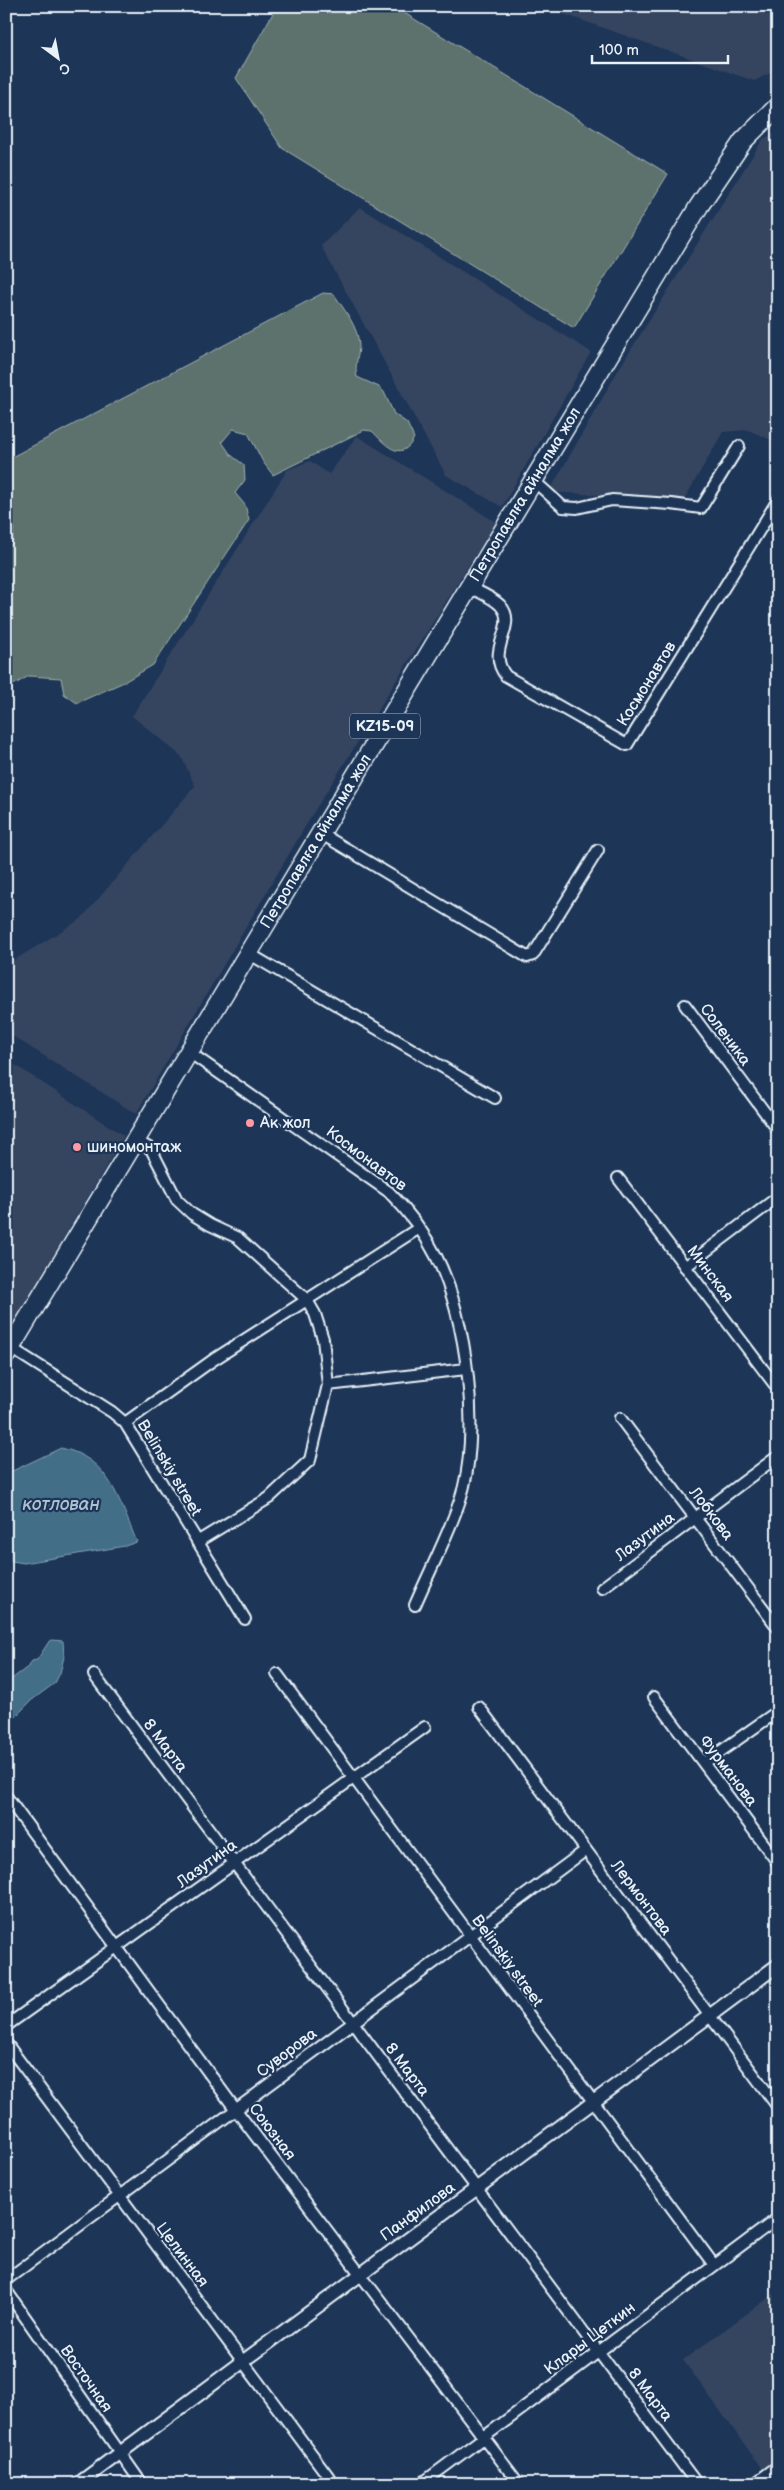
<svg xmlns="http://www.w3.org/2000/svg" width="784" height="2490" font-family="'Balsamiq Sans',sans-serif">
  <style>
    .built { fill: #344461 }
    .green { fill: #5d726d; stroke: #a2b2b2 }
    .water { fill: #426e88; stroke: #84a2b5 }
    .lines { fill: none; stroke-linecap: round; stroke-linejoin: round }
    .minor-casing { stroke: #e8f1f8; stroke-width: 14 }
    .tertiary-casing { stroke: #e8f1f8; stroke-width: 16 }
    .trunk-casing { stroke: #e8f1f8; stroke-width: 21 }
    .minor { stroke: #1d3557; stroke-width: 10 }
    .tertiary { stroke: #1d3557; stroke-width: 12 }
    .trunk { stroke: #1d3557; stroke-width: 18 }
    .poi-dot { fill: #ff9aa2; stroke: #1d3557; stroke-width: 2 }
    .labels { text-anchor: middle; dominant-baseline: central; stroke-width: 4.5; stroke-linejoin: round; paint-order: stroke }
    .shield { fill: #1d3557; stroke: #abb9c8; stroke-width: 1 }
    .shield-label { font-size: 15px; font-weight: bold; fill: #e8f1f8 }
    .street-label { font-size: 16px; fill: #e8f1f8; stroke: #1d3557 }
    .poi-label { font-size: 16px; fill: #e8f1f8; stroke: #1d3557; text-anchor: start }
    .water-label { font-size: 18px; font-style: italic; fill: #aec3d1; stroke: #1d3557 }
  </style>
  <rect width="100%" height="100%" fill="#1d3557"/>
  <filter id="ink" filterUnits="userSpaceOnUse"><feTurbulence type="fractalNoise" baseFrequency=".02" numOctaves="2"/><feDisplacementMap in="SourceGraphic" scale="10" xChannelSelector="R" yChannelSelector="G"/><feConvolveMatrix kernelMatrix="1 2 1 2 8 2 1 2 1" color-interpolation-filters="sRGB"/></filter>
  <g filter="url(#ink)">
    <path class="built" d="M 541,6 L 778,6 L 778,69 L 754,81 Z
      M 778,131 L 778,443 L 748,430 L 723,432 L 684,500 L 549,492 L 620,367 L 763,139 Z
      M 360,207 L 591,352 L 502,507 L 446,475 L 321,246 Z
      M 357,436 L 496,522 L 315,810 L 136,1114 L 6,1032 L 6,965 L 81,919 L 195,786 L 181,756 L 132,716 L 287,470 L 310,461 L 329,474 Z
      M 6,1059 L 124,1136 L 6,1335 Z
      M 778,2291 L 778,2466 L 766,2474 L 683,2360 Z"/>
    <path class="green" d="M 277,6 L 393,6 L 668,174 L 574,328 L 282,148 L 236,78 Z
      M 323,293 L 334,294 C 344,310 358,326 359,345 C 359,357 354,365 357,377 L 379,387 L 384,392 L 394,414 L 407,423 L 414,438 C 401,465 383,442 372,431 L 364,430 L 273,475 L 263,462 L 248,433 L 233,429 L 222,442 L 231,455 L 244,465 L 245,480 L 235,493 L 245,505 L 249,520 L 153,665 L 124,682 L 77,703 L 64,694 L 61,678 L 29,676 L 6,689 L 6,623 L 8,620 L 6,619 L 6,550 L 12,543 L 14,527 L 6,526 L 6,460 Z"/>
    <path class="water" d="M 61,1448 C 110,1458 119,1501 137,1542 L 125,1546 L 24,1563 L 6,1560 L 6,1474 Z
      M 52,1640 L 63,1641 L 64,1657 L 60,1673 L 55,1683 L 32,1700 L 6,1726 L 6,1695 L 9,1681 L 29,1666 L 32,1661 L 37,1660 L 48,1643 Z"/>
    <g class="lines">
      <defs>
        <path id="minor" d="M 533,480 L 563,507 L 577,508 L 612,500 L 671,504 L 701,508 L 739,446
          M 469,587 C 479,592 492,597 500,605 C 520,626 484,649 506,676 L 627,745 L 778,500
          M 320,833 L 527,957 L 533,955 L 598,850
          M 248,953 L 495,1098
          M 685,1005 L 778,1130
          M 189,1052 L 389,1192 C 408,1211 424,1232 436,1256 C 467,1316 482,1436 460,1500 C 448,1536 430,1570 415,1605
          M 136,1141 L 151,1149 L 177,1200 L 192,1214 L 210,1225 L 238,1238 L 307,1300 L 315,1314 L 323,1339 L 328,1385 L 310,1460 L 269,1498 L 197,1542
          M 618,1178 L 778,1389
          M 685,1267 L 778,1197
          M 11,1348 L 112,1412 L 125,1423 L 245,1619
          M 328,1385 L 466,1369
          M 620,1418 L 778,1628
          M 125,1423 L 213,1360 L 419,1228
          M 602,1588 L 778,1456
          M 277,1674 L 714,2265
          M 94,1675 L 697,2484
          M 654,1697 L 778,1863
          M 479,1707 L 778,2107
          M 704,1763 L 778,1711
          M 6,1796 L 236,2110 L 519,2484
          M 6,2026 L 425,1727
          M 6,2043 L 334,2484
          M 6,2280 L 586,1850
          M 6,2290 L 142,2484
          M 421,2484 L 778,2218
          M 754,2484 L 778,2466"/>
        <path id="tertiary" d="M 78,2484 L 778,1965"/>
        <g id="trunk">
          <path id="s1" d="M 6,1355 L 699,206 L 743,141 L 778,106"/>
        </g>
      </defs>
      <use href="#minor" class="minor-casing"/>
      <use href="#tertiary" class="tertiary-casing"/>
      <use href="#trunk" class="trunk-casing"/>
      <use href="#minor" class="minor"/>
      <use href="#tertiary" class="tertiary"/>
      <use href="#trunk" class="trunk"/>
    </g>
  </g>
  <g class="poi-dot">
    <circle cx="250" cy="1123" r="5"/>
    <circle cx="77" cy="1147" r="5"/>
  </g>
  <g class="labels">
    <rect class="shield" x="350" y="713.5" width="70" height="25" rx="4"/>
    <g class="shield-label">
      <text x="385" y="726">KZ15-09</text>
    </g>
    <g class="street-label">
      <text stroke="none"><textPath href="#s1" startOffset="1005">Петропавлға айналма жол</textPath></text>
      <text transform="translate(647 684) rotate(-58)">Космонавтов</text>
      <text stroke="none"><textPath href="#s1" startOffset="600">Петропавлға айналма жол</textPath></text>
      <text transform="translate(725 1035) rotate(53)">Соленика</text>
      <text transform="translate(366 1159) rotate(37)">Космонавтов</text>
      <text transform="translate(710 1274) rotate(53)">Минская</text>
      <text transform="translate(169 1468) rotate(59)">Belinskiy street</text>
      <text transform="translate(711 1514) rotate(53)">Лобкова</text>
      <text transform="translate(645 1537) rotate(-37)">Лазутина</text>
      <text transform="translate(165 1746) rotate(53)">8 Марта</text>
      <text transform="translate(728 1771) rotate(53)">Фурманова</text>
      <text transform="translate(207 1864) rotate(-36)">Лазутина</text>
      <text transform="translate(641 1898) rotate(53)">Лермонтова</text>
      <text transform="translate(507 1961) rotate(54)">Belinskiy street</text>
      <text transform="translate(287 2053) rotate(-37)">Суворова</text>
      <text transform="translate(407 2070) rotate(53)">8 Марта</text>
      <text transform="translate(272 2132) rotate(53)">Союзная</text>
      <text transform="translate(418 2212) rotate(-36)">Панфилова</text>
      <text transform="translate(182 2255) rotate(53)">Целинная</text>
      <text transform="translate(590 2339) rotate(-37)">Клары Цеткин</text>
      <text transform="translate(86 2379) rotate(55)">Восточная</text>
      <text transform="translate(650 2395) rotate(53)">8 Марта</text>
    </g>
    <g class="poi-label">
      <text x="260" y="1123">Ак жол</text>
      <text x="87" y="1147">шиномонтаж</text>
    </g>
    <g class="water-label">
      <text x="61" y="1504">котлован</text>
    </g>
  </g>
  <rect width="784" height="2490" fill="none" stroke="#1d3557" stroke-width="25"/>
  <rect x="12" y="12" width="759" height="2465" fill="none" stroke="#e8f1f8" stroke-width="2" filter="url(#ink)"/>
  <g transform="translate(58 58) rotate(148)" stroke="#1d3557" stroke-width="4" paint-order="stroke">
  <path d="M0-4L9 19L0 12L-9 19Z" fill="#e8f1f8"/>
  <text y="-8" font-size="14" font-weight="bold" text-anchor="middle" fill="#e8f1f8">С</text>
  </g>
  <path d="M592 55v8h136v-8" fill="none" stroke="#e8f1f8" stroke-width="2.5"/>
  <text x="599" y="55" font-size="15" fill="#e8f1f8" stroke="#1d3557" stroke-width="4" paint-order="stroke">100 m</text>
</svg>
